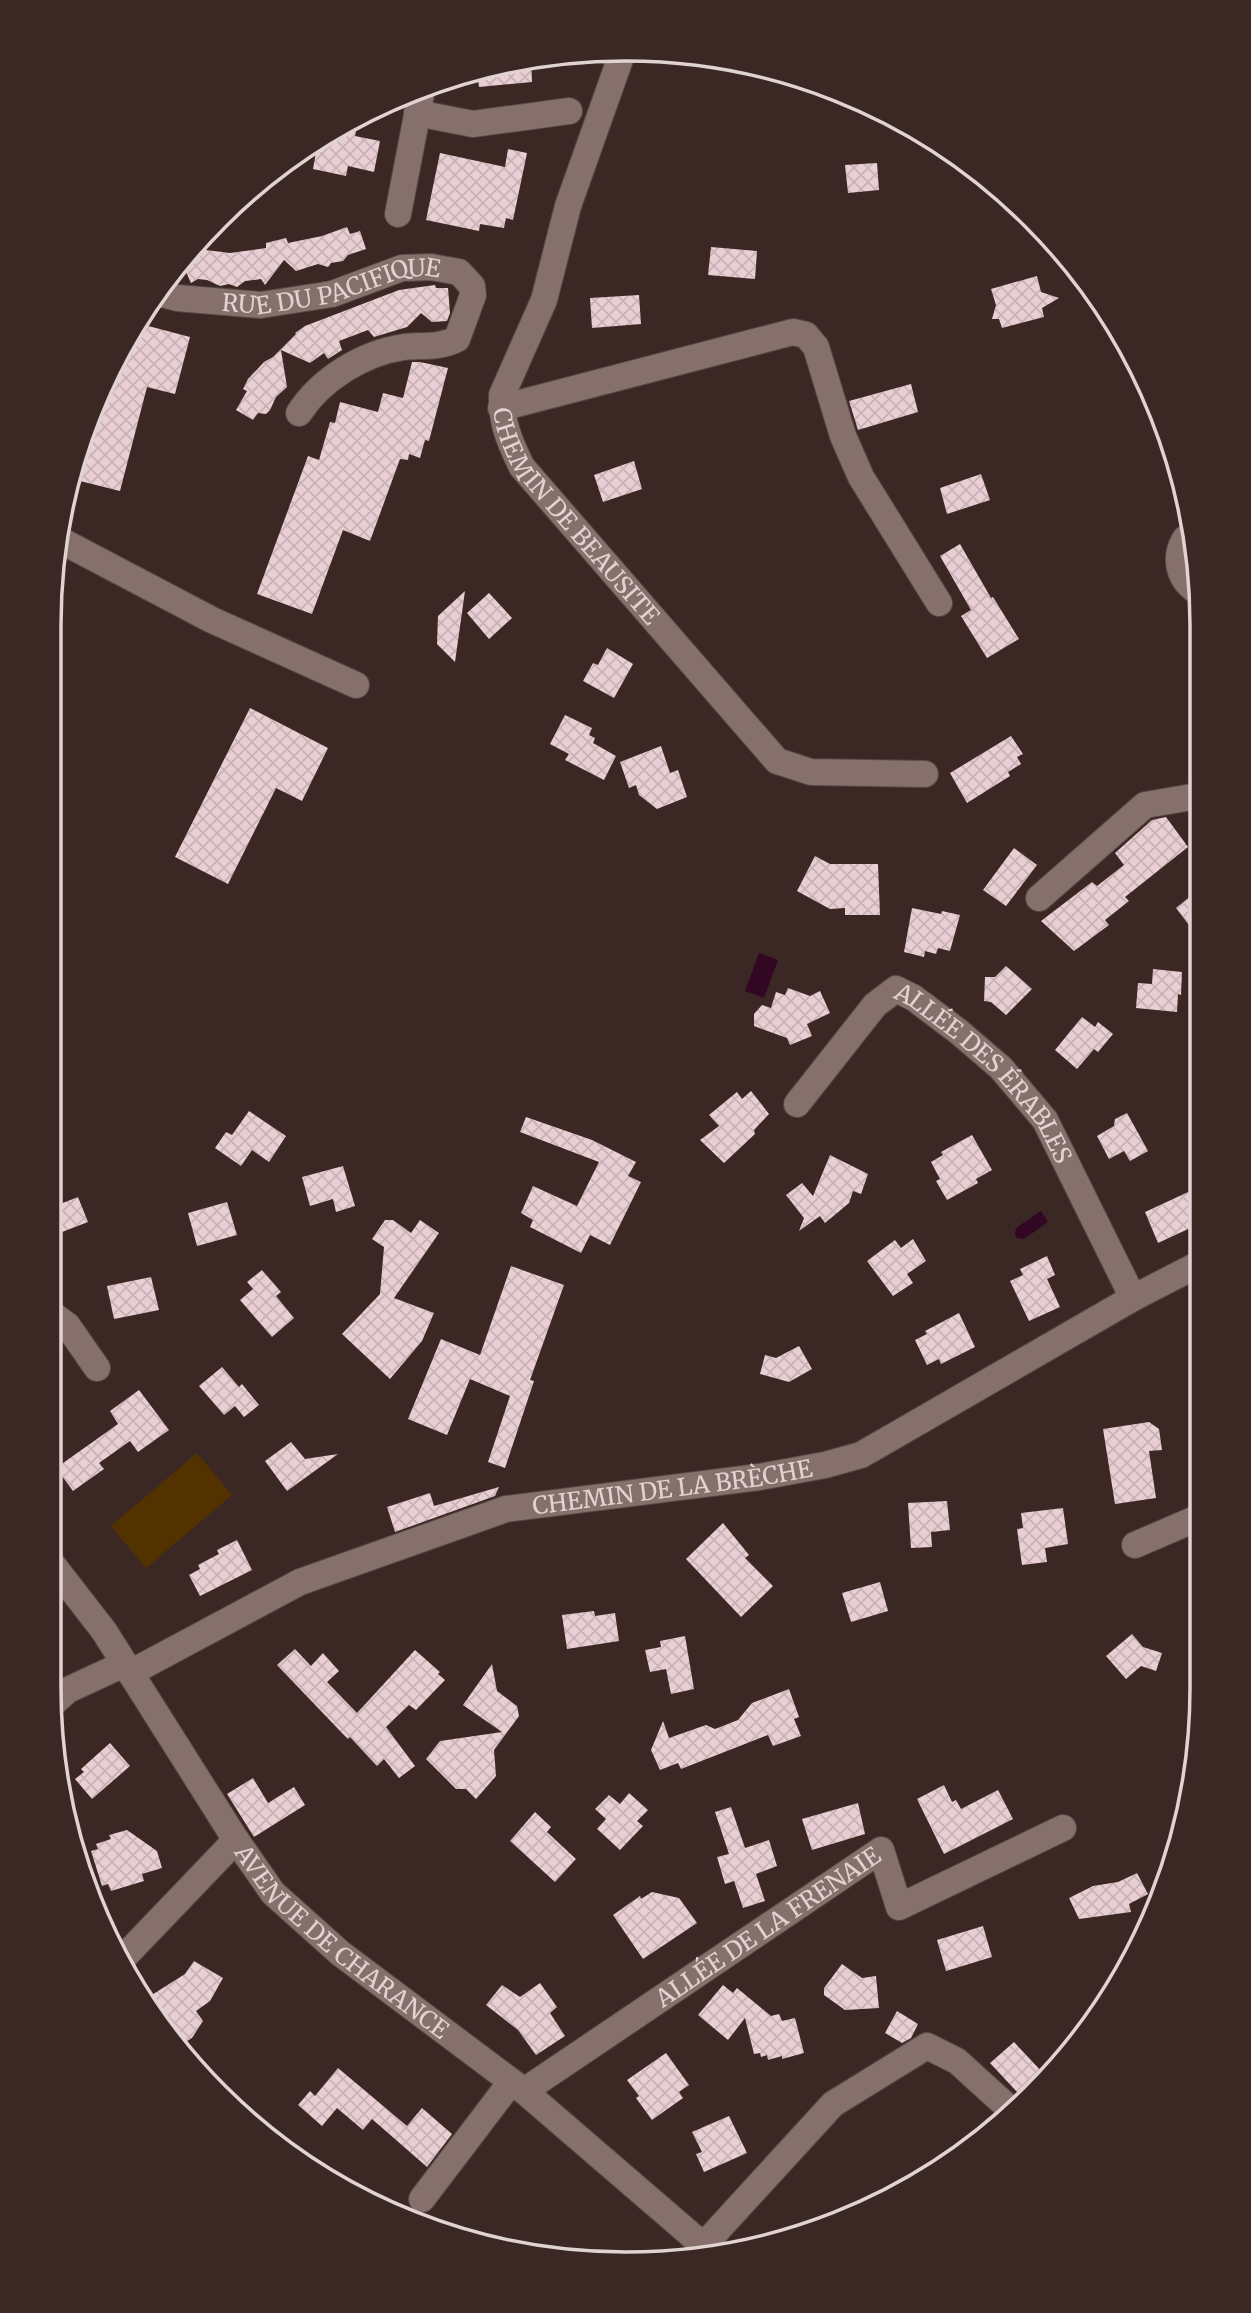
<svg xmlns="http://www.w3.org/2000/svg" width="1251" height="2313" font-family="Merriweather,serif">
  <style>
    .park { fill: #523300 }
    .water { fill: #320723 }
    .building { fill: url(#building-cross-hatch) }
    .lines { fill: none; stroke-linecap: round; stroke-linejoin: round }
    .minor-casing { stroke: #564745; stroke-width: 28 }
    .minor { stroke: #86706c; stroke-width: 26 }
    .labels { text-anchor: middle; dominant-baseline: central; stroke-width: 7; stroke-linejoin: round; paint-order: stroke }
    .street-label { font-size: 24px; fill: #e0d3d1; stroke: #3b2825 }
    .rim { fill: none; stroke: #e0d3d1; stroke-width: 3.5 }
  </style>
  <defs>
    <pattern id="building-cross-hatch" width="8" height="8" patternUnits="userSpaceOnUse" patternTransform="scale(1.75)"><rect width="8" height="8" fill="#e9cfd3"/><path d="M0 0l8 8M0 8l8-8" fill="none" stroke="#c8b2b5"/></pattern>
  </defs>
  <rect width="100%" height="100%" fill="#3b2825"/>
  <path class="park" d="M 197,1453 L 232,1495 L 146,1568 L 111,1526 Z"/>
  <path class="water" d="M 759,953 L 778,960 L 764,998 L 745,991 Z
    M 1041,1211 L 1048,1222 L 1024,1239 L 1017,1238 L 1015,1234 L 1016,1228 Z"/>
  <path class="building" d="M 531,60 L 532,82 L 479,87 L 477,69 Z
    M 359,116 L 355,136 L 380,141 L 374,172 L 348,166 L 346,176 L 313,169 L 318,141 Z
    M 508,149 L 527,153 L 513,220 L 506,218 L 504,228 L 480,224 L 479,231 L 426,220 L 440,153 L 505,167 Z
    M 877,163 L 879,190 L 848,193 L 845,165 Z
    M 347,227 L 350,234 L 360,231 L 366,249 L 348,255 L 343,261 L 331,263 L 328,267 L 318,264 L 296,271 L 284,260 L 265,285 L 261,279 L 245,281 L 237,287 L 229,284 L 220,286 L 207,280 L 198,279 L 191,283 L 181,261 L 190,248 L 230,253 L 266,248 L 266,243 L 286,238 L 288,243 L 322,236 Z
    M 711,247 L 757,251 L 755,279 L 708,275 Z
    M 1037,276 L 1041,292 L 1059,298 L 1042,308 L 1044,317 L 1002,328 L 999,319 L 992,319 L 996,305 L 991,289 Z
    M 435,285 L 436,288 L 448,288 L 450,313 L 447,321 L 432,322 L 421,313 L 407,327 L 374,337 L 368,330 L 339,341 L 342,350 L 328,359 L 324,353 L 310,363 L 281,350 L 287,387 L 276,397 L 270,410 L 266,414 L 258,413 L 253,420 L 236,410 L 247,391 L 243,389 L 248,379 L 264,362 L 273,357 L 296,334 L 295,333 L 305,326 L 399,290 Z
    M 639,295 L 641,324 L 592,328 L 590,298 Z
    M 137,323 L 190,337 L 175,394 L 147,387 L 120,491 L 68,478 L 126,338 Z
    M 412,362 L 420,362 L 448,368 L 429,441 L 425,440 L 420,458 L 409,454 L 408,460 L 400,459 L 370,541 L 343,530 L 312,614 L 257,594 L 308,456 L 319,460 L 330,422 L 335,423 L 340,402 L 378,412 L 383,393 L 403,398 Z
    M 911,384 L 918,412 L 858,430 L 849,401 Z
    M 634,461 L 642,489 L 603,502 L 594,475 Z
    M 981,474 L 990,500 L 947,514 L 940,488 Z
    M 960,544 L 991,598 L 993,597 L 1019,639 L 987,658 L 961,616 L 971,610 L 940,556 Z
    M 465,591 L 455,662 L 437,644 L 438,616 Z
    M 489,593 L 512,618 L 489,639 L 467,613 Z
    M 607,648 L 633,664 L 614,698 L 583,681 L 593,663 L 598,665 Z
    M 250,708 L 328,748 L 302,801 L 276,788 L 228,884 L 175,857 Z
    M 565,715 L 592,728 L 589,735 L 595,738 L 593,743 L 616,756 L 604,780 L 565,760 L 569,754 L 550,744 Z
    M 1011,736 L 1023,754 L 1017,757 L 1021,764 L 1008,772 L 1010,776 L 967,803 L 950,773 Z
    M 661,746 L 670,773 L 678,770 L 687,797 L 657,809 L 639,795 L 636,785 L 629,788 L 620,762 Z
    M 1166,817 L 1188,847 L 1125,897 L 1129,901 L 1105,920 L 1109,925 L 1074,951 L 1041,921 L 1092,882 L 1097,886 L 1124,865 L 1115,853 L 1152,820 Z
    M 1014,848 L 1037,865 L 1006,906 L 983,890 Z
    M 815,856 L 830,864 L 878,864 L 880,915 L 845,915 L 845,908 L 830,909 L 797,891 Z
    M 1198,890 L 1198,937 L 1176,908 Z
    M 912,908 L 941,914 L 942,911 L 960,915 L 950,951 L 938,948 L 936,954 L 925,951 L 924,957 L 904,952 Z
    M 1006,966 L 1032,989 L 1006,1015 L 991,1002 L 984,1001 L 985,977 L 995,977 Z
    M 1153,969 L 1182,972 L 1181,995 L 1178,994 L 1177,1012 L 1136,1008 L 1138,983 L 1152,984 Z
    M 788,988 L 810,996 L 820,991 L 830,1013 L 807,1024 L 812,1036 L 790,1045 L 787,1038 L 754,1026 L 754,1014 L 762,1005 L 771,1008 L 776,992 L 785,995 Z
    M 1082,1017 L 1095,1027 L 1098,1022 L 1113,1034 L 1098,1052 L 1094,1049 L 1077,1069 L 1055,1050 Z
    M 751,1091 L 769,1114 L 754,1130 L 755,1134 L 724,1163 L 700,1140 L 719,1126 L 709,1115 L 737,1092 L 742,1099 Z
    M 249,1111 L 286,1136 L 269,1162 L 252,1150 L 241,1166 L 215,1148 L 226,1132 L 232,1135 Z
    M 1127,1113 L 1148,1151 L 1130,1161 L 1124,1151 L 1109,1159 L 1097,1136 L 1114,1126 L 1115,1119 Z
    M 526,1117 L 592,1140 L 636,1162 L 628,1176 L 641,1182 L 610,1245 L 590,1235 L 581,1253 L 530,1227 L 533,1220 L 521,1213 L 533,1186 L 577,1206 L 599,1162 L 520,1132 Z
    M 972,1135 L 992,1170 L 976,1179 L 978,1183 L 947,1200 L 936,1181 L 940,1179 L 931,1162 L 943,1155 L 941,1152 Z
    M 830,1155 L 868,1174 L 861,1194 L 853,1191 L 849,1203 L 825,1223 L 820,1216 L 799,1231 L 804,1218 L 786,1195 L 802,1183 L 813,1196 Z
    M 343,1166 L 355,1206 L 336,1212 L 333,1199 L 310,1206 L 302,1177 Z
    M 1199,1187 L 1199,1224 L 1158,1243 L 1145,1212 Z
    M 78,1197 L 88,1222 L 49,1237 L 50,1208 Z
    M 227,1202 L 237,1235 L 197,1246 L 188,1213 Z
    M 385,1220 L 393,1220 L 411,1233 L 420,1220 L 439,1233 L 394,1298 L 434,1313 L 422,1341 L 390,1379 L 342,1334 L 380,1294 L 384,1247 L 372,1239 Z
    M 913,1239 L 926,1261 L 907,1274 L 913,1283 L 893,1296 L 867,1261 L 895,1240 L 901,1248 Z
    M 1047,1256 L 1055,1275 L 1047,1279 L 1060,1307 L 1029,1321 L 1010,1281 L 1023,1275 L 1020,1269 Z
    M 511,1266 L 564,1285 L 530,1380 L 534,1381 L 505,1468 L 488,1462 L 510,1396 L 470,1379 L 447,1435 L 408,1419 L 441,1339 L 480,1355 Z
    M 262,1270 L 281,1292 L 276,1296 L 294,1318 L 272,1337 L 240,1300 L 253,1289 L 247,1282 Z
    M 151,1277 L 159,1310 L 114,1319 L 107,1286 Z
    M 959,1313 L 975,1347 L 941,1364 L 939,1359 L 927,1365 L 915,1340 L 927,1334 L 925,1331 Z
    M 799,1346 L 812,1369 L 789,1382 L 760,1374 L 765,1355 L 776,1358 Z
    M 222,1367 L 239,1387 L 242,1384 L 259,1405 L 244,1417 L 235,1406 L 224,1415 L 199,1386 Z
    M 139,1390 L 169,1430 L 138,1452 L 130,1441 L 99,1463 L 104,1469 L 73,1491 L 56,1468 L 118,1424 L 110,1411 Z
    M 1149,1422 L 1159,1429 L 1162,1450 L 1149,1451 L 1156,1498 L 1115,1504 L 1103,1429 Z
    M 291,1442 L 305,1459 L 338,1454 L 287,1491 L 265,1461 Z
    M 499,1487 L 495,1496 L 395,1532 L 387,1507 L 430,1493 L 434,1506 Z
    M 947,1501 L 950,1530 L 931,1532 L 932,1547 L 911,1548 L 908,1503 Z
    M 1063,1508 L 1068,1544 L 1045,1548 L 1047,1562 L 1022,1565 L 1017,1529 L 1023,1528 L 1021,1513 Z
    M 723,1523 L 749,1555 L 745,1558 L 773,1586 L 741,1617 L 686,1559 Z
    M 237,1540 L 252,1570 L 200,1596 L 189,1575 L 200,1569 L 198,1565 L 219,1554 L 217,1550 Z
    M 880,1582 L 888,1611 L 851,1622 L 842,1593 Z
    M 594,1611 L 595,1616 L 615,1613 L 619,1641 L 567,1649 L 562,1615 Z
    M 1132,1634 L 1143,1647 L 1162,1653 L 1156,1671 L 1141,1666 L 1126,1679 L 1106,1656 Z
    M 685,1636 L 694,1689 L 671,1694 L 666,1669 L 650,1672 L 645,1650 L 661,1647 L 660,1641 Z
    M 295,1649 L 311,1666 L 323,1653 L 339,1671 L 327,1682 L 357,1713 L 415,1650 L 440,1672 L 438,1674 L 445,1680 L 416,1710 L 409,1705 L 386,1727 L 415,1766 L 399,1778 L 384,1759 L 377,1766 L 350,1737 L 348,1739 L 341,1732 L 277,1665 Z
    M 492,1664 L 497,1691 L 517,1706 L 519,1716 L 494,1750 L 496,1776 L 476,1799 L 466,1789 L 456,1789 L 426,1759 L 440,1741 L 502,1732 L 463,1705 Z
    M 789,1689 L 799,1717 L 794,1719 L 801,1736 L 773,1746 L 768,1735 L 681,1769 L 678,1763 L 660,1770 L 651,1750 L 663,1721 L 669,1738 L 706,1725 L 715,1729 L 738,1720 L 752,1703 Z
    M 110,1743 L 130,1766 L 92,1799 L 75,1779 L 84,1772 L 81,1769 Z
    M 253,1778 L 268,1803 L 294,1787 L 305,1805 L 254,1837 L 227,1794 Z
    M 944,1785 L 952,1802 L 956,1800 L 961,1809 L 998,1790 L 1013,1819 L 944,1854 L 917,1799 Z
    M 629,1793 L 648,1810 L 637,1821 L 643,1826 L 620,1850 L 597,1829 L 606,1819 L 595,1809 L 609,1795 L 620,1804 Z
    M 858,1803 L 865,1834 L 812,1850 L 802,1819 Z
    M 731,1807 L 745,1848 L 769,1840 L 777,1866 L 756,1874 L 765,1901 L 743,1908 L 734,1881 L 725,1884 L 717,1857 L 729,1854 L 715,1812 Z
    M 535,1812 L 551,1827 L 547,1832 L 576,1859 L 555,1882 L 510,1841 Z
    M 127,1830 L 157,1851 L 162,1868 L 142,1874 L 144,1881 L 111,1891 L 108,1884 L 102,1886 L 91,1851 L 98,1849 L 96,1844 L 111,1839 L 109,1835 Z
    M 1137,1873 L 1148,1894 L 1129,1904 L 1131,1912 L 1079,1919 L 1069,1898 L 1093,1886 L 1118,1882 Z
    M 652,1892 L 679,1898 L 697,1923 L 643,1959 L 613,1915 L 640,1896 L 641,1899 Z
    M 983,1926 L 992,1957 L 946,1971 L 937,1940 Z
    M 194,1961 L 223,1978 L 210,2001 L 196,2011 L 203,2021 L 192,2038 L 177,2047 L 164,2029 L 147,1998 L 185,1974 Z
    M 842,1964 L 862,1978 L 876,1976 L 879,2008 L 845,2010 L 824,1995 L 824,1988 Z
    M 540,1983 L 557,2007 L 550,2013 L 565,2036 L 536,2055 L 518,2030 L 486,2005 L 502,1985 L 520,1997 Z
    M 723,1985 L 733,1993 L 737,1988 L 771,2016 L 779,2014 L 782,2021 L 795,2018 L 804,2053 L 782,2059 L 782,2056 L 768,2060 L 767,2055 L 761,2057 L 760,2053 L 754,2054 L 745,2018 L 728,2040 L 698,2015 Z
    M 897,2011 L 918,2024 L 911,2038 L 902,2043 L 885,2033 Z
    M 1014,2042 L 1044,2074 L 1024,2096 L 1019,2094 L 990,2063 Z
    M 666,2053 L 689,2085 L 679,2092 L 683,2098 L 652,2120 L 636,2098 L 639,2096 L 627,2080 Z
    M 338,2068 L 407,2126 L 422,2108 L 452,2134 L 427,2167 L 372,2119 L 363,2130 L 337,2108 L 322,2126 L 298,2105 L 310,2091 L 315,2096 Z
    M 729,2116 L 747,2153 L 704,2172 L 696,2154 L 702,2152 L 692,2132 Z"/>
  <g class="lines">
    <defs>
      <g id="minor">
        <path id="s1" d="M 623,51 L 568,206 L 544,300 L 502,395 C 501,422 510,443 522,467 L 777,761 L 811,772 L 925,774"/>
        <path d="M 417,113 L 473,124 L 569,111"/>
        <path d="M 398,214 L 422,89"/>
        <path id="s2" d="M 158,293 L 177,298 L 261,305 L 332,294 L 402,268 L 431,267 L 459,272 L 472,286 L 473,295 L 457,339 C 440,348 422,345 404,347 C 363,353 321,379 299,413"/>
        <path d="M 501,408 L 793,332 L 806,335 L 816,347 L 843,436 L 861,477 L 939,603"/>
        <path d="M 58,539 L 212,620 L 356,685"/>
        <path d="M 1185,539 C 1174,557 1178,579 1197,591"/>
        <path d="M 1039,898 L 1145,805 L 1198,796"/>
        <path id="s3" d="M 797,1104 L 875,1005 L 896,989 L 914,998 L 959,1032 L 1001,1068 L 1045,1120 L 1133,1298"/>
        <path d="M 49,1312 L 67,1325 L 97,1368"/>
        <path d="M 1135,1545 L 1200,1517"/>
        <path id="s4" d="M 49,1560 L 104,1631 L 236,1840 L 273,1893 L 340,1953 L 524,2091 L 711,2252"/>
        <path id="s5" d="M 130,1673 L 300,1582 L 506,1509 L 759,1477 L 825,1465 L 861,1455 L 1133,1298 L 1199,1264"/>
        <path d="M 52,1704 L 68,1690 L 124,1664"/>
        <path d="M 124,1957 L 236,1840"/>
        <path id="s6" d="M 524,2091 L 881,1850 L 899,1907 L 1063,1828"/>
        <path d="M 422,2199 L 511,2082"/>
        <path d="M 703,2246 L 833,2104 L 927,2046 L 957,2061 L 1012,2111 L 1016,2109"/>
      </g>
    </defs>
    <use href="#minor" class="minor-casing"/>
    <use href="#minor" class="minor"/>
  </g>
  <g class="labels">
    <g class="street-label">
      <text stroke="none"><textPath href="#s2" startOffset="177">RUE DU PACIFIQUE</textPath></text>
      <text stroke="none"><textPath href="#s1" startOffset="511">CHEMIN DE BEAUSITE</textPath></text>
      <text stroke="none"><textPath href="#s3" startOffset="276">ALLÉE DES ÉRABLES</textPath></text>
      <text stroke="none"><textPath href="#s5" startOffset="579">CHEMIN DE LA BRÈCHE</textPath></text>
      <text stroke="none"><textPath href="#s6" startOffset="294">ALLÉE DE LA FRENAIE</textPath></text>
      <text stroke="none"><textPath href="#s4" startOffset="485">AVENUE DE CHARANCE</textPath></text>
    </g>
  </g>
  <path d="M0 0H1251V2313H0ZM625 61H626A564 564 0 0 1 1190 625V1688A564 564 0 0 1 626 2252H625A564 564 0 0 1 61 1688V625A564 564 0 0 1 625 61Z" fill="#3b2825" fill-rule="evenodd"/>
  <path class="rim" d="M625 61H626A564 564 0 0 1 1190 625V1688A564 564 0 0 1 626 2252H625A564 564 0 0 1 61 1688V625A564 564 0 0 1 625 61Z"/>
</svg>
